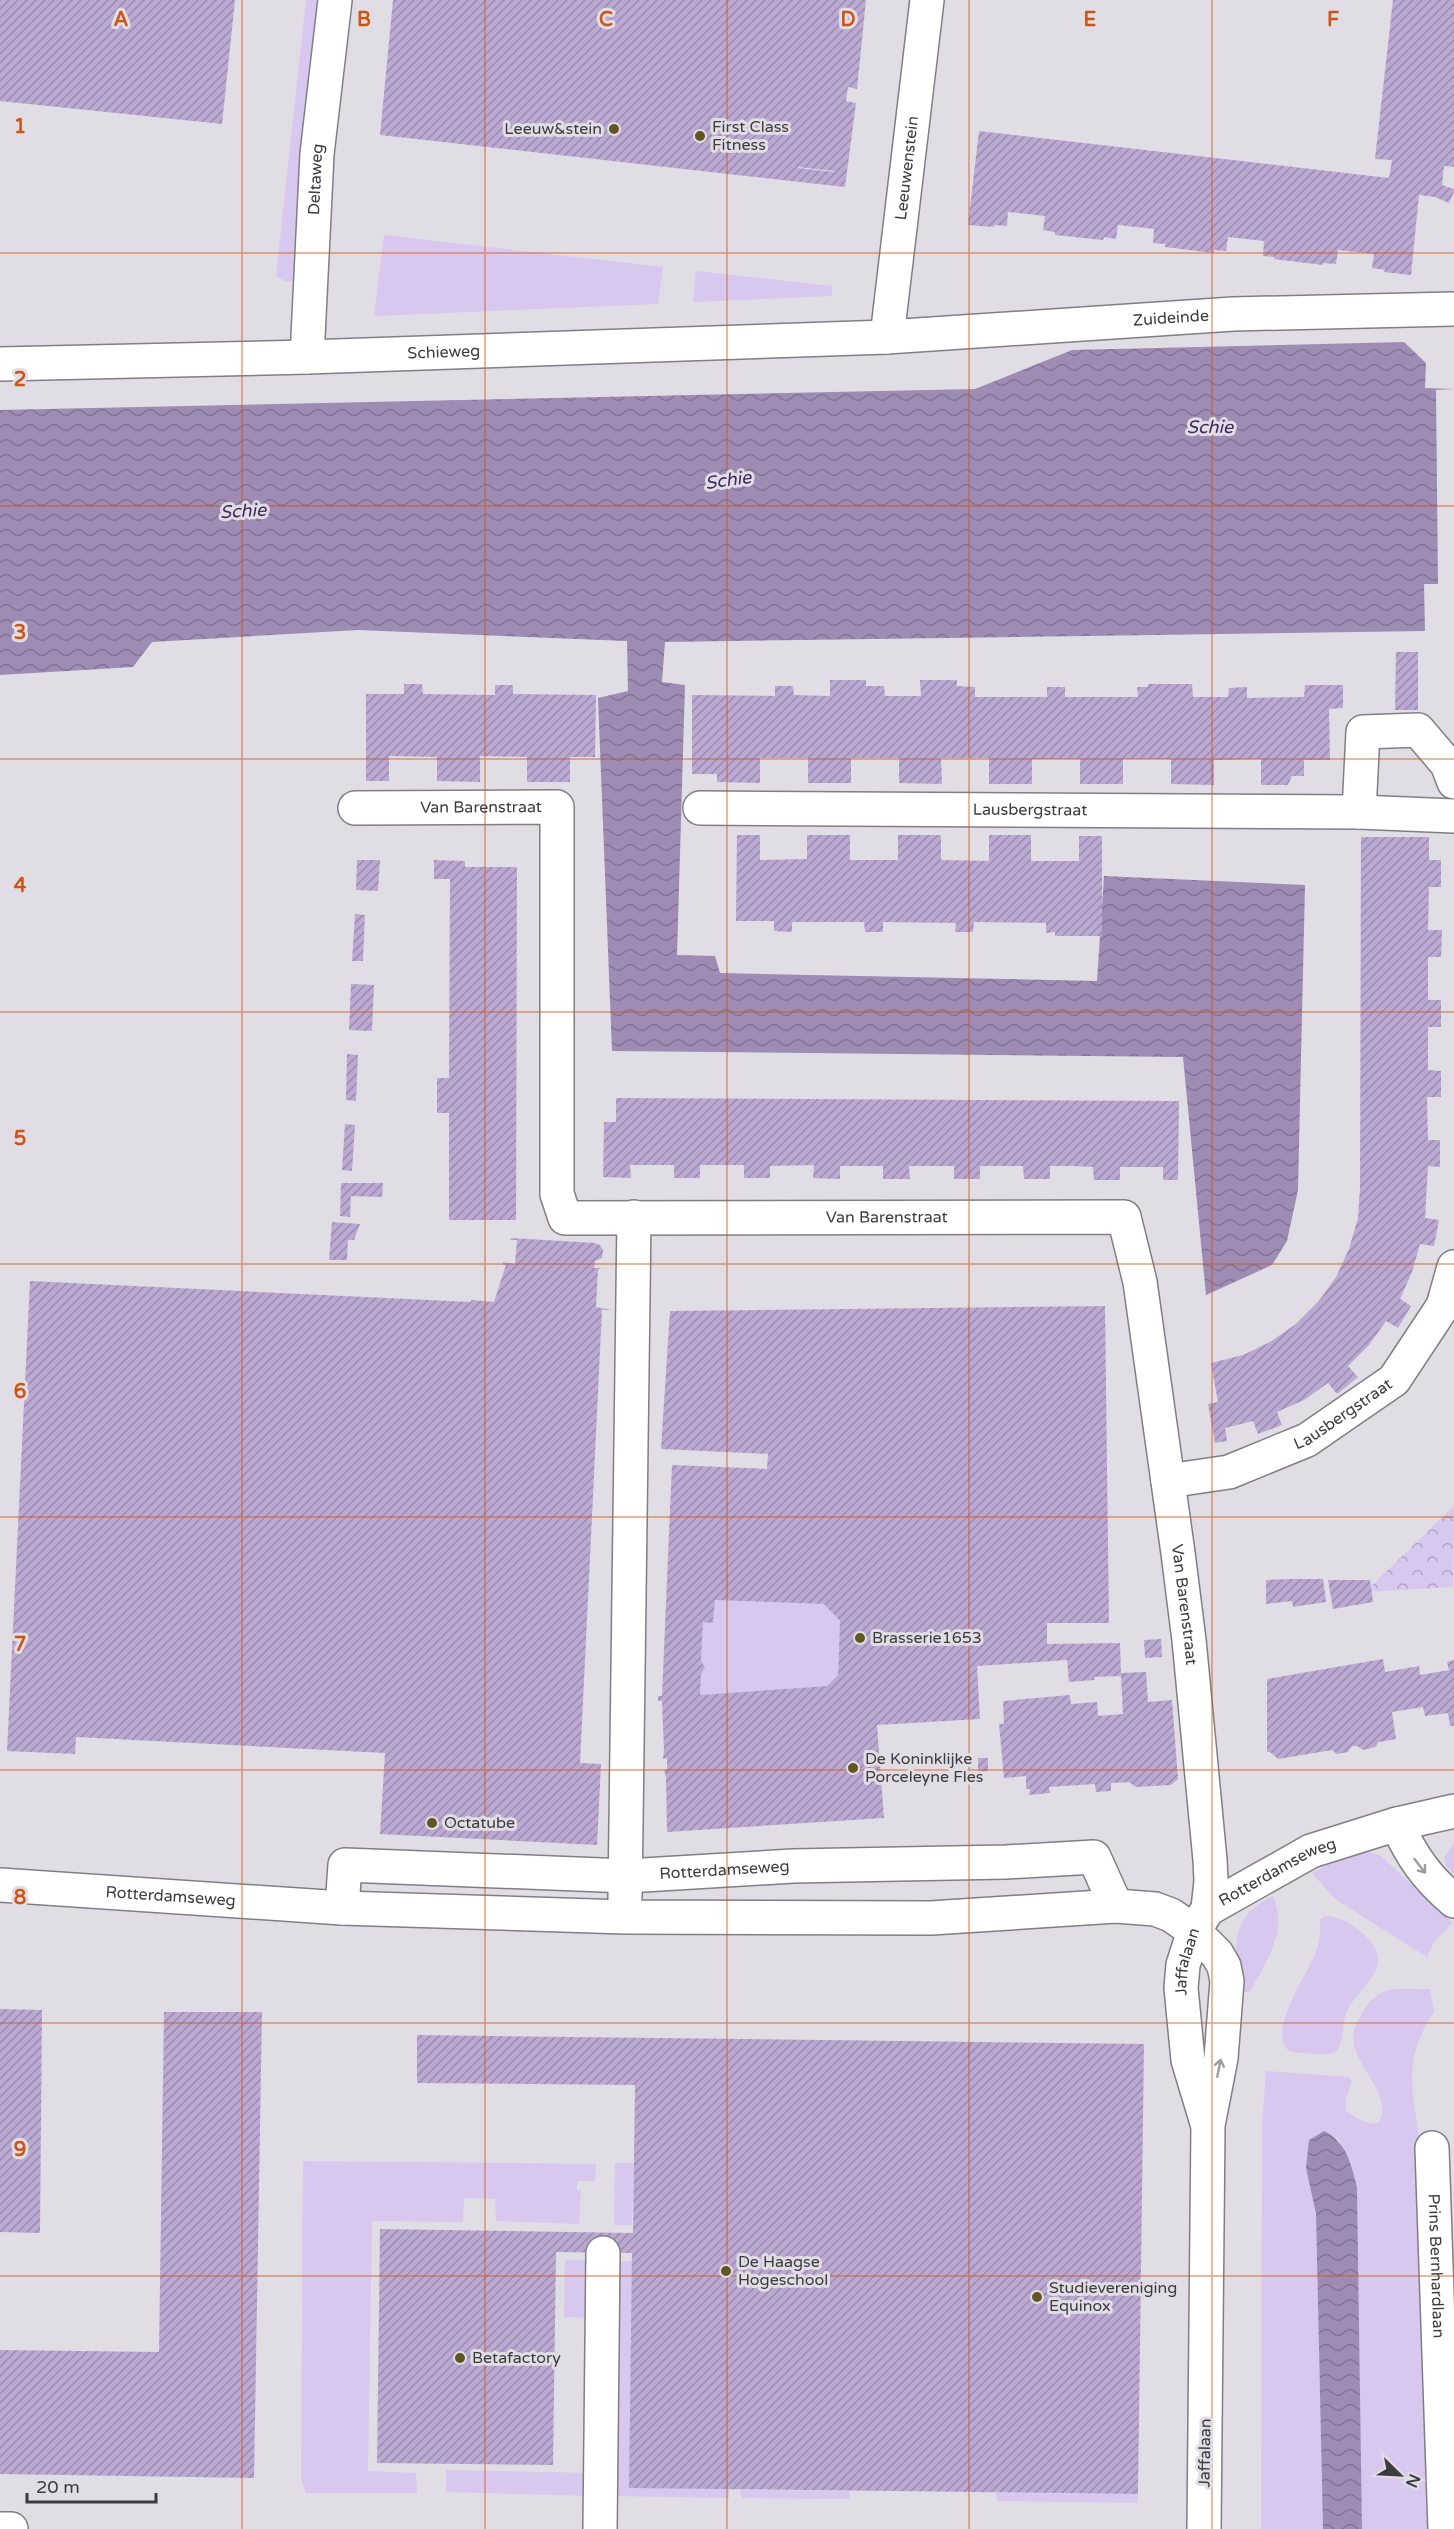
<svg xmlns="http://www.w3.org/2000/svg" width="1454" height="2529" font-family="'Varela Round',sans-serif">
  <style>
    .green { fill: #d8c7ee }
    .forest { fill: url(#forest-crowns) }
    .water { fill: url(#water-waves) }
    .pier { fill: #e0dde4 }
    .building { fill: url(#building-hatch); fill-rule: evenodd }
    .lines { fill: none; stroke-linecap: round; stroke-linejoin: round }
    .minor-casing { stroke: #817e84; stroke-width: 36 }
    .minor { stroke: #fff; stroke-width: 33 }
    .oneway { stroke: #9e9d9e }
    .grid { fill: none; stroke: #ce5414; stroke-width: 1.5; stroke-opacity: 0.55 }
    .poi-dot { fill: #625522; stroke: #e0dde4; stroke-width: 2 }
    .labels { text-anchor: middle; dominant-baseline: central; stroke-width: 6; stroke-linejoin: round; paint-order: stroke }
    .poi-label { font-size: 16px; fill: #3c3b3e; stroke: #e0dde4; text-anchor: start }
    .street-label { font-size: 16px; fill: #3c3b3e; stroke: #e0dde4 }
    .water-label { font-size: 18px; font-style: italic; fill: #42275c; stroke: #e0dde4 }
    .grid-label { font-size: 20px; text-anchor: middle; font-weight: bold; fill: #ce5414; stroke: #e0dde4; stroke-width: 6; stroke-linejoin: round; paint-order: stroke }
  </style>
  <defs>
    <pattern id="forest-crowns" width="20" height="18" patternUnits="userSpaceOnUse" patternTransform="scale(1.5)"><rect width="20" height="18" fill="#d8c7ee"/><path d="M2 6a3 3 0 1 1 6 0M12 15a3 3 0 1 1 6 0" fill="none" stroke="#b0a3c2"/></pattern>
    <pattern id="water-waves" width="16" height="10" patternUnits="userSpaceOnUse" patternTransform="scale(1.5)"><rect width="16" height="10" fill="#9e8cb5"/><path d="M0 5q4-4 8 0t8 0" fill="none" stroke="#827495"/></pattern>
    <pattern id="building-hatch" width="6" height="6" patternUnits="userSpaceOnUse" patternTransform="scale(1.5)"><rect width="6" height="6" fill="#bca9d3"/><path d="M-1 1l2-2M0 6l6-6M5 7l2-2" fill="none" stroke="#9a8bad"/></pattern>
  </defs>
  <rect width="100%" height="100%" fill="#e0dde4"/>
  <path class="green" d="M 306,0 L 324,0 L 293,281 L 285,281 L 276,276 Z
    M 384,235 L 663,267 L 658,304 L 374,316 Z
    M 696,271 L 832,286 L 832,296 L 693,302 Z
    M 715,1600 L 824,1604 L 840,1621 L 838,1675 L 827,1686 L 700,1695 L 701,1674 L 705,1668 L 701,1660 L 703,1622 L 713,1622 Z
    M 1454,1843 L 1454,1874 L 1447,1867 L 1444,1858 Z
    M 1366,1851 L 1381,1856 L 1453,1923 L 1434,1942 L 1427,1957 L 1335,1899 L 1312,1873 L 1352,1853 Z
    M 1273,1896 C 1287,1930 1269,1957 1253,1986 L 1249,1992 L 1240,1992 L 1237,1990 C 1237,1946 1227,1919 1273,1896 Z
    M 1325,1916 C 1339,1916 1351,1924 1362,1933 C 1401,1967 1360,1982 1346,2013 C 1342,2023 1344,2046 1335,2052 C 1328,2056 1298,2053 1289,2051 C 1266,2031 1308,1974 1316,1952 C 1319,1942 1321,1930 1320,1920 Z
    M 1430,1989 L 1434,2012 C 1403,2058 1412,2086 1419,2138 L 1427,2529 L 1362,2529 L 1357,2187 L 1351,2162 L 1337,2137 L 1306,2168 L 1316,2214 L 1323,2529 L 1261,2529 L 1262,2125 L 1266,2071 L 1348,2077 L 1352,2082 L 1346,2098 L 1346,2111 L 1364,2122 L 1375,2124 L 1380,2121 C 1393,2091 1348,2063 1354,2031 C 1355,2025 1359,2019 1362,2014 C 1380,1982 1397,1990 1430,1989 Z
    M 303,2161 L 596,2164 L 595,2181 L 577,2181 L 577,2190 L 581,2191 L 579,2224 L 496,2221 L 495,2199 L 464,2198 L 463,2222 L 372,2221 L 368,2471 L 416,2473 L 417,2493 L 306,2493 L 301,2479 Z
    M 615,2163 L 634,2163 L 632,2225 L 614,2225 Z
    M 565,2260 L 594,2260 L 593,2318 L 564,2317 Z
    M 633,2261 L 729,2489 L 729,2498 L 611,2496 L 616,2262 Z
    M 446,2470 L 591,2473 L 590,2496 L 446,2492 Z
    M 740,2490 L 849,2491 L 850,2499 L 742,2498 Z
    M 996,2493 L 1138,2494 L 1138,2503 L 997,2501 Z"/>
  <path class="forest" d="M 1454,1506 L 1453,1587 L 1365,1592 Z"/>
  <path class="water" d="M 1404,342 L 1426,363 L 1425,388 L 1454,389 L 1454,584 L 1424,584 L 1425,631 L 665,642 L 662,682 L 685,685 L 677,955 L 715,956 L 720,973 L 1097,981 L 1104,876 L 1305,885 L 1298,1190 L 1287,1241 L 1272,1265 L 1206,1295 L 1183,1057 L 612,1051 L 598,698 L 628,691 L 627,641 L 358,630 L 152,642 L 133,667 L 0,675 L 0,410 L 975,389 L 1072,350 Z
    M 1324,2131 C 1347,2143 1351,2163 1357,2187 L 1362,2529 L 1323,2529 L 1316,2214 L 1306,2168 L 1309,2140 Z"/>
  <path class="pier" d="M 1454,389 L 1454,584 L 1438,584 L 1436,390 Z"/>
  <path class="building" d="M 0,0 L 235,0 L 222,124 L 0,101 Z
    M 393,0 L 866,0 L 857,89 L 848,87 L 846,101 L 856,103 L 845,187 L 380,135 ZM 798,167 L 834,171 L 834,172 L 798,168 Z
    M 1393,0 L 1454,0 L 1454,167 L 1444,166 L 1442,185 L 1454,189 L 1454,192 L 1449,203 L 1435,197 L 1419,195 L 1411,275 L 1384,272 L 1385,270 L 1372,268 L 1374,254 L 1338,250 L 1336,264 L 1323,263 L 1323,265 L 1274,259 L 1275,257 L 1263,256 L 1264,241 L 1228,237 L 1226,251 L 1214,250 L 1214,253 L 1165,247 L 1165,244 L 1153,243 L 1154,229 L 1118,225 L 1116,239 L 1104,237 L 1103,240 L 1055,235 L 1055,232 L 1043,230 L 1045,216 L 1008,212 L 1007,226 L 994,225 L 994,227 L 968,225 L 979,131 L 1389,178 L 1392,160 L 1375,159 Z
    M 1396,652 L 1418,652 L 1418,710 L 1395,710 Z
    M 830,680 L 866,680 L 866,686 L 884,686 L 885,696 L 921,696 L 920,680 L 957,680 L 957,686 L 975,687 L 975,697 L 1047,697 L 1047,687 L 1065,687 L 1065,697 L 1138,697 L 1137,687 L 1148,687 L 1148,684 L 1192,684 L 1193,697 L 1228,697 L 1229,688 L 1247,687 L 1247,698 L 1304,697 L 1305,685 L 1343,685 L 1343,708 L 1329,709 L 1330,760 L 1304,760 L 1304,776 L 1292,776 L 1288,785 L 1261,785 L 1261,759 L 1214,760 L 1214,785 L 1171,784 L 1171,759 L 1123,759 L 1123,784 L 1080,784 L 1080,759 L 1032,759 L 1032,784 L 989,784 L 989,758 L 941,758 L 942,784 L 899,783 L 899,758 L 851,758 L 851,783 L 808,783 L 808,758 L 760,758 L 760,783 L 717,782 L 717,774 L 692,774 L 692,695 L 775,696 L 775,686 L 793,686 L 794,695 L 830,696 Z
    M 404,684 L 422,684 L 423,694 L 495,695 L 495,685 L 513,685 L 513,694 L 596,695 L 595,757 L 570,757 L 570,782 L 527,782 L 527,757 L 480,756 L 480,782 L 437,781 L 437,757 L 389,756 L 389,781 L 366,781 L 366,694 L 404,694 Z
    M 737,835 L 760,835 L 760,860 L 807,859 L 807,835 L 850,835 L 850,860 L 898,860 L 898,835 L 941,835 L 941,860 L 989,861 L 989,835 L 1031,835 L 1031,861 L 1079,861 L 1079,836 L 1102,836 L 1102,936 L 1055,936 L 1055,932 L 1046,933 L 1046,923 L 974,922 L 973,932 L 955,932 L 956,923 L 883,922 L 883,932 L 865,932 L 864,922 L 792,922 L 792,932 L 774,931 L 774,921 L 736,921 Z
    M 1361,837 L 1429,837 L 1429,860 L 1441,860 L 1441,887 L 1429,887 L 1428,930 L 1442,930 L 1441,957 L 1428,957 L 1428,1000 L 1441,1000 L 1441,1027 L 1428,1027 L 1428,1070 L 1441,1071 L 1441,1097 L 1427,1097 L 1428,1140 L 1440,1140 L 1440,1167 L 1428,1166 L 1425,1218 L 1439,1220 L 1434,1246 L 1420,1244 L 1412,1272 L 1400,1299 L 1411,1306 L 1398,1328 L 1386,1321 L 1369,1345 L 1348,1366 L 1358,1377 L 1337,1394 L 1328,1383 L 1304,1400 L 1277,1412 L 1282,1425 L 1258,1434 L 1253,1421 L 1225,1428 L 1227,1441 L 1215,1443 L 1208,1404 L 1218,1402 L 1211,1363 L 1243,1355 L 1270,1342 L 1296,1324 L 1318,1302 L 1336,1277 L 1349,1249 L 1358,1218 L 1360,1188 Z
    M 357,860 L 380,860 L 378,891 L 356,890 Z
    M 434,860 L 465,861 L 465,867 L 517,867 L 516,1220 L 449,1220 L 449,1113 L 437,1113 L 437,1078 L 449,1078 L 450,879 L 434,879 Z
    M 355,914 L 365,915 L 363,961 L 352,961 Z
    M 351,984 L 374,985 L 372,1031 L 349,1030 Z
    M 347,1054 L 358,1055 L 356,1101 L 346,1100 Z
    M 616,1098 L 1179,1101 L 1178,1180 L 1163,1180 L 1163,1167 L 1120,1167 L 1120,1180 L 1094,1180 L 1093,1167 L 1072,1166 L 1050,1166 L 1050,1179 L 1024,1179 L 1023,1166 L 980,1166 L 980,1179 L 954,1179 L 954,1166 L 909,1166 L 910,1179 L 883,1179 L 883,1166 L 840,1166 L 840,1179 L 813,1178 L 814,1165 L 770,1166 L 770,1178 L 744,1178 L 744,1165 L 700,1165 L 700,1178 L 674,1178 L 674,1165 L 630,1165 L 631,1178 L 603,1177 L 604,1122 L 616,1122 Z
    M 345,1124 L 355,1125 L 352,1171 L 342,1170 Z
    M 341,1183 L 383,1183 L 382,1197 L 351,1196 L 350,1217 L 340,1216 Z
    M 332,1222 L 360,1224 L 354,1240 L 348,1240 L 347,1260 L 329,1260 Z
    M 511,1238 L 595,1243 L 600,1245 L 603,1250 L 602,1258 L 595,1261 L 594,1268 L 601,1268 L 598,1270 L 596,1307 L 611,1310 L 602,1310 L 580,1763 L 601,1764 L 597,1845 L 380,1834 L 385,1753 L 76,1737 L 75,1754 L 7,1751 L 30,1281 L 471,1302 L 471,1300 L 494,1302 L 506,1265 L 503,1265 L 503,1262 L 515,1264 L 517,1240 L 510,1240 Z
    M 1105,1306 L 1109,1623 L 1047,1623 L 1047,1644 L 1120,1643 L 1121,1673 L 1146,1672 L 1148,1702 L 1172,1700 L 1178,1779 L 1171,1785 L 1136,1787 L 1129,1782 L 1111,1783 L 1111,1791 L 1096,1792 L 1095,1784 L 1049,1787 L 1050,1793 L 1029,1795 L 1030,1789 L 1026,1789 L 1026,1776 L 1004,1778 L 999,1724 L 1004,1724 L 1003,1701 L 1070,1695 L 1071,1704 L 1097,1702 L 1098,1716 L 1123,1714 L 1121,1676 L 1094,1677 L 1095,1680 L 1069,1682 L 1067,1660 L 977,1666 L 980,1719 L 877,1725 L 884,1818 L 667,1832 L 666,1777 L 664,1770 L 667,1769 L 667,1758 L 663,1759 L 664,1750 L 662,1701 L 658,1701 L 658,1696 L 662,1696 L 672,1465 L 767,1469 L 768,1454 L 661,1449 L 670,1311 ZM 715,1600 L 824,1604 L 840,1621 L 838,1675 L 827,1686 L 700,1695 L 701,1674 L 705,1668 L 701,1660 L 703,1622 L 713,1623 Z
    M 1290,1579 L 1323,1579 L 1326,1602 L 1293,1607 L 1292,1601 L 1266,1604 L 1266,1580 Z
    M 1328,1580 L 1370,1580 L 1373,1602 L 1333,1609 Z
    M 1161,1639 L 1162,1657 L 1145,1658 L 1144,1640 Z
    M 1383,1659 L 1385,1672 L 1419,1666 L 1420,1675 L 1449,1670 L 1447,1662 L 1454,1660 L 1454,1726 L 1450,1726 L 1448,1713 L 1425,1716 L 1423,1707 L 1392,1712 L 1396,1739 L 1379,1742 L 1375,1747 L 1363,1750 L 1357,1746 L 1352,1746 L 1348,1752 L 1337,1754 L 1332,1750 L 1278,1759 L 1270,1752 L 1267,1752 L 1267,1679 Z
    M 978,1758 L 988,1758 L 988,1771 L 978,1772 Z
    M 0,2009 L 42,2010 L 40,2233 L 0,2232 Z
    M 164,2012 L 262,2012 L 254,2478 L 0,2474 L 0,2350 L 159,2352 Z
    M 417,2035 L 1144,2044 L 1138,2494 L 629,2488 L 632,2253 L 556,2252 L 553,2465 L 377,2463 L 380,2229 L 633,2233 L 635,2085 L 417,2083 Z"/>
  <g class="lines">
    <defs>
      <g id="minor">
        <path id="s1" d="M 887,337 L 927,0"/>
        <path id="s2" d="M 307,357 L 317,154 L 335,0"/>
        <path id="s3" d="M 0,364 L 307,357 L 887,337 L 1233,314 L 1454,309"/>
        <path id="s4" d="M 355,808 L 557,807 L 557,1194 L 565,1218 L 1124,1217 L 1140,1282 L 1178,1553 L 1189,1640 L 1210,1860 L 1211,1881 L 1208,1909"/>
        <path id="s5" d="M 700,808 L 1359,812 L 1454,816"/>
        <path d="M 1359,812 L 1363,732 L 1418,730 L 1447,764 L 1454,782"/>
        <path id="s6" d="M 1168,1481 L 1229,1472 L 1307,1440 L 1394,1380 L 1443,1306 L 1454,1267"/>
        <path d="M 1397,1824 C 1412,1857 1426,1877 1454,1901"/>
        <path id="s7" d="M 0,1885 L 342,1908 L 625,1917 L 931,1918 L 1116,1906 L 1155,1909 L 1171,1915 L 1194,1931 L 1217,1954 L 1224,1966 L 1227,1981 L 1221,2058 L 1208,2125 L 1204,2529"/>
        <path d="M 625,1898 L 634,1217"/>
        <path id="s8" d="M 342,1908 L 345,1865 L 627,1876 L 793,1866 L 1006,1862 L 1094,1857 L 1116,1906"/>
        <path id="s9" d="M 1207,2123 L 1188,2060 L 1181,1988 L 1183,1965 L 1194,1931 L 1208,1909 L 1311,1851 L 1397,1824 L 1454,1811"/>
        <path id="s10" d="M 1432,2148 L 1445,2529"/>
        <path d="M 0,2529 L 11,2529"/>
        <path d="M 600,2529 L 603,2253"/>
      </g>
    </defs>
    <use href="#minor" class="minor-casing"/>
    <use href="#minor" class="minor"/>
  </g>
  <defs><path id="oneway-shaft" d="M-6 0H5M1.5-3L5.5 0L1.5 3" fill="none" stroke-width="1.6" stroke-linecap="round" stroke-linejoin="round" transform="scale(1.5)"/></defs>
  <g class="oneway">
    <use href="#oneway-shaft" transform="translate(1420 1866) rotate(52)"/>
    <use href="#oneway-shaft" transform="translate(1219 2068) rotate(-79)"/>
  </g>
  <path class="grid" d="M 242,0 L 242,2529M 485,0 L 485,2529M 727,0 L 727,2529M 969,0 L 969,2529M 1212,0 L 1212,2529M 0,253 L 1454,253M 0,506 L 1454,506M 0,759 L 1454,759M 0,1012 L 1454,1012M 0,1264 L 1454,1264M 0,1517 L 1454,1517M 0,1770 L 1454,1770M 0,2023 L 1454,2023M 0,2276 L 1454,2276"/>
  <g class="poi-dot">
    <circle cx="614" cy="129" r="6"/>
    <circle cx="700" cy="136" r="6"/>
    <circle cx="860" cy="1638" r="6"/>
    <circle cx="853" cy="1768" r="6"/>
    <circle cx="432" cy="1823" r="6"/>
    <circle cx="726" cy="2271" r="6"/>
    <circle cx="1037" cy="2297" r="6"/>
    <circle cx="460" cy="2358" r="6"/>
  </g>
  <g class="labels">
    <g class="poi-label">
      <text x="712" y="127">First Class<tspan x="712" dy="18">Fitness</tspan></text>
      <text x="602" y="129" text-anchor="end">Leeuw&amp;stein</text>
      <text x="872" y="1638">Brasserie1653</text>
      <text x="865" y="1759">De Koninklijke<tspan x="865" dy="18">Porceleyne Fles</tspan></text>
      <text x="444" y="1823">Octatube</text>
      <text x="738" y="2262">De Haagse<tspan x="738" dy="18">Hogeschool</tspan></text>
      <text x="1049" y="2288">Studievereniging<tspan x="1049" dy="18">Equinox</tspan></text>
      <text x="472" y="2358">Betafactory</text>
    </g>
    <g class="street-label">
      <text stroke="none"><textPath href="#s1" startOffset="170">Leeuwenstein</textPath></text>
      <text stroke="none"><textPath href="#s2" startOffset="178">Deltaweg</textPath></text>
      <text stroke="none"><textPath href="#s3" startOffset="1172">Zuideinde</textPath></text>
      <text stroke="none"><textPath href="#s3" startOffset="444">Schieweg</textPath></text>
      <text stroke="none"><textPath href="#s4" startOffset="126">Van Barenstraat</textPath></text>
      <text stroke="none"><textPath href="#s5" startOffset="330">Lausbergstraat</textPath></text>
      <text stroke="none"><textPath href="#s4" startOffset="936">Van Barenstraat</textPath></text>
      <text stroke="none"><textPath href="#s6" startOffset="190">Lausbergstraat</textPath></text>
      <text stroke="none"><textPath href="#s4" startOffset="1566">Van Barenstraat</textPath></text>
      <text stroke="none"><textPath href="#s8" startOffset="423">Rotterdamseweg</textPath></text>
      <text stroke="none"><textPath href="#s9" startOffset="302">Rotterdamseweg</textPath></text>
      <text stroke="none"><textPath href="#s7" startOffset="171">Rotterdamseweg</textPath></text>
      <text stroke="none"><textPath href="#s9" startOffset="165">Jaffalaan</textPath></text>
      <text stroke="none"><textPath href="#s10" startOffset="118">Prins Bernhardlaan</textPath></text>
      <text transform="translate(1205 2453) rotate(-89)">Jaffalaan</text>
    </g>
    <g class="water-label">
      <text x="1210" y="427">Schie</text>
      <text transform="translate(728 480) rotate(-8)">Schie</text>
      <text transform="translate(243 511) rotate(-3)">Schie</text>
    </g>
  </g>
  <g class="grid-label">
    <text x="121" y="26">A</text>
    <text x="364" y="26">B</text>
    <text x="606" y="26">C</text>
    <text x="848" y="26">D</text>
    <text x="1090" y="26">E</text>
    <text x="1333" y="26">F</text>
    <text x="20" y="133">1</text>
    <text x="20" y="386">2</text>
    <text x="20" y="639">3</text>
    <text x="20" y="892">4</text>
    <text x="20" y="1145">5</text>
    <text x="20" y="1398">6</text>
    <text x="20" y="1651">7</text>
    <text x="20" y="1904">8</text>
    <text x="20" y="2156">9</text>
  </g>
  <g transform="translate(1400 2475) rotate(114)" stroke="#e0dde4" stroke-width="4.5" paint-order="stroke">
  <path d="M0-4.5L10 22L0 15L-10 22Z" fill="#3c3b3e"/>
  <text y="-9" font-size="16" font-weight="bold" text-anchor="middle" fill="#3c3b3e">N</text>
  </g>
  <path d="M27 2493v9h129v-9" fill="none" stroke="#3c3b3e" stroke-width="3"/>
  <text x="36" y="2493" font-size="18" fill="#3c3b3e" stroke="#e0dde4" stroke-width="4.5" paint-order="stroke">20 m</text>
</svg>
